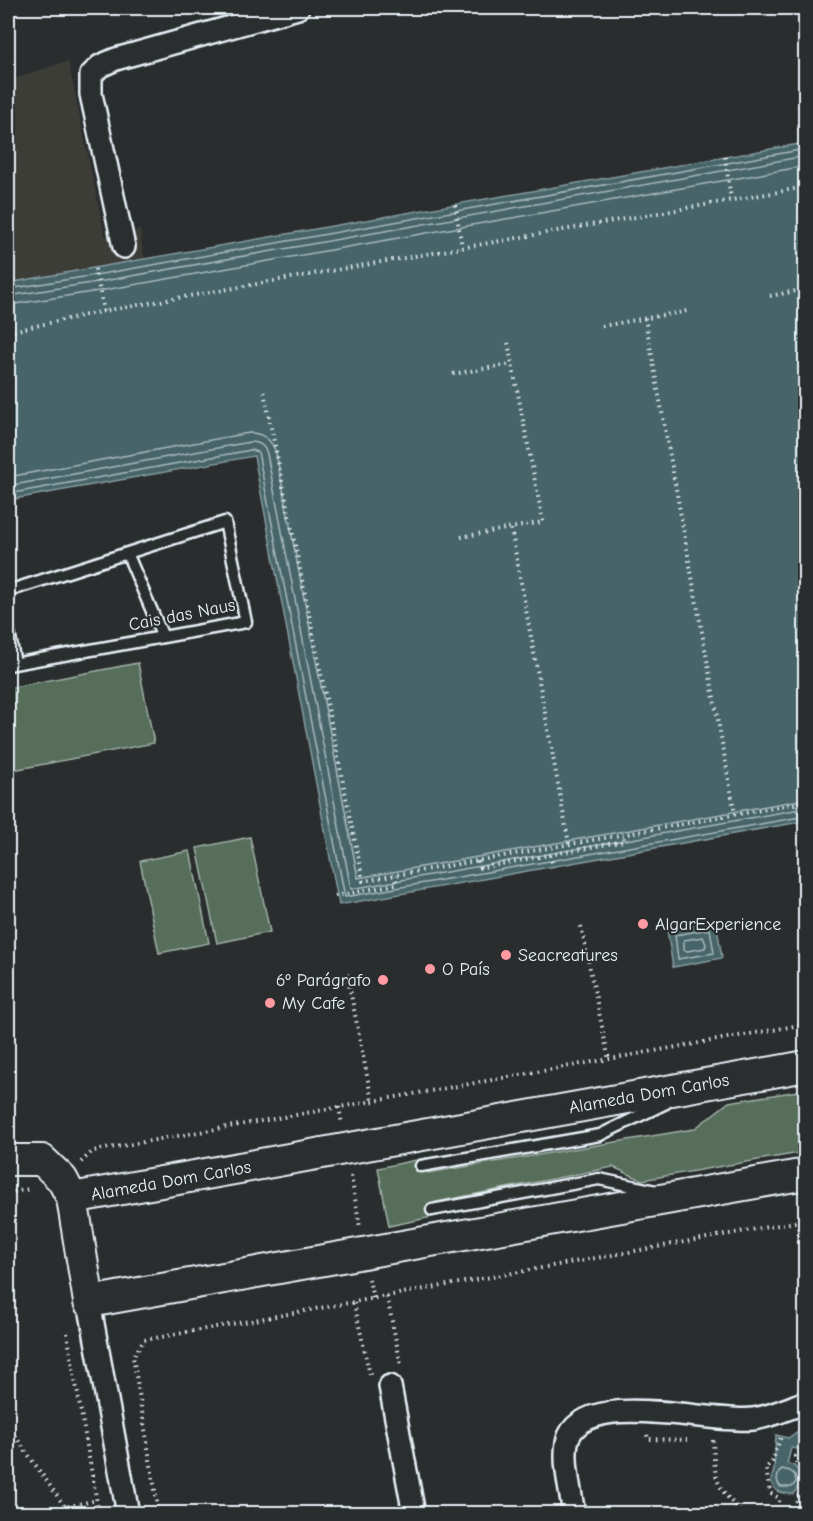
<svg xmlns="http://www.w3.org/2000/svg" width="813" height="1521" font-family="'Comic Neue',sans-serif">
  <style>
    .built { fill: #3d3d38 }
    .green { fill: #576e5a; stroke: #a0b0a9; stroke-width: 1.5 }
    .water { fill: #476568; stroke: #879da2; stroke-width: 1.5 }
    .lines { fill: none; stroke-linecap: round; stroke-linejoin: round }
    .shore { stroke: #a8b9be; stroke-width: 1.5 }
    .lane-casing { stroke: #e8f1f8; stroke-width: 15 }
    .street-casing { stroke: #e8f1f8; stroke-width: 26 }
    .secondary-casing { stroke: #e8f1f8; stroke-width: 34 }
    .path { stroke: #e8f1f8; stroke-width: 4; stroke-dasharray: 1.5 4.5; stroke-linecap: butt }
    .lane { stroke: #2a2d2e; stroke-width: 10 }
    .street { stroke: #2a2d2e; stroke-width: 21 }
    .secondary { stroke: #2a2d2e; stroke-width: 30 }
    .poi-dot { fill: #ff9aa2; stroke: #2a2d2e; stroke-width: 2 }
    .labels { text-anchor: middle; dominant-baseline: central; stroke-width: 4.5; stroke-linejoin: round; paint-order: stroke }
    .street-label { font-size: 18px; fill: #e8f1f8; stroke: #2a2d2e }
    .poi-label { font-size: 18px; fill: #e8f1f8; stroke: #2a2d2e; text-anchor: start }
  </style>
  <rect width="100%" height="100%" fill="#2a2d2e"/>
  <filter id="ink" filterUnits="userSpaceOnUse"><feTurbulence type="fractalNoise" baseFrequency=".0167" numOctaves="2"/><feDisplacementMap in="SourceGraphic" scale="12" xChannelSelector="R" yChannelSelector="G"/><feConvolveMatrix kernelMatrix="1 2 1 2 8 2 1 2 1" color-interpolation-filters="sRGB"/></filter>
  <g filter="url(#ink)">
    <path class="built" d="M 68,61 L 105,236 L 140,230 L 144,258 L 8,282 L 8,81 Z"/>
    <path class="green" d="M 138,663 L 154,743 L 8,771 L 8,688 Z
      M 250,837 L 270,932 L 217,943 L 197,848 Z
      M 190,851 L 209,943 L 159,953 L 140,861 Z
      M 805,1090 L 805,1152 L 642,1180 L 613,1167 L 435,1202 L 437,1216 L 389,1226 L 378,1168 L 426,1158 L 428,1173 L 694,1129 L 729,1102 Z"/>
    <path class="water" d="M 805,143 L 805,821 L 339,905 L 254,456 L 8,500 L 8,283 Z
      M 716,921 L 722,958 L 673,967 L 667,929 Z
      M 801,1429 L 805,1431 L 805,1442 L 802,1450 L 791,1448 L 787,1464 L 793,1465 L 800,1472 L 801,1484 L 793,1494 C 781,1493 774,1494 771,1480 L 774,1470 L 776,1435 L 788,1438 Z"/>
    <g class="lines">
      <path class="shore" d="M 8,289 L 96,275 L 806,149
        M 8,296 L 98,282 L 806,156
        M 8,305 L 99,291 L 806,166
        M 8,477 L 249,433 C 263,433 272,440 276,453 L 358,878 L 806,799
        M 8,486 L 250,442 C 259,442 265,446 267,454 L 351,889 L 806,808
        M 8,494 L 251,450 L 258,452 L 345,897 L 806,816
        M 710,929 L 714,953 L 678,959 L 675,935 Z
        M 703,937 L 706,944 L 705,948 L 687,951 L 684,950 L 684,940 Z
        M 782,1469 L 790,1471 L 795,1475 L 796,1482 L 792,1487 L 781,1487 C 775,1482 777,1474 782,1469 Z"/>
      <defs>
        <path id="lane" d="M 127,553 L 163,637
          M 8,591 L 225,522 L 246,622 L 8,665
          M 8,626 L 15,664
          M 421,1166 L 600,1135 L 666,1103
          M 432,1210 L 599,1179 L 656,1191"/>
        <path id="street" d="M 124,247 L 91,94 L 91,75 L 100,66 L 116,59 L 298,8
          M 89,1302 L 128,1514
          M 390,1386 L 414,1514
          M 574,1514 C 571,1493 561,1455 569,1436 C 591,1389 711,1424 753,1419 C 770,1417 789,1408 806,1402"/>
        <path id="secondary" d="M 8,1160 L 42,1160 L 62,1179 L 72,1198 L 89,1302 L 806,1174
          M 72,1198 L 806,1066"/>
      </defs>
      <use href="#lane" class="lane-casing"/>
      <use href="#street" class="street-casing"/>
      <use href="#secondary" class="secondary-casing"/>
      <path class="path" d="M 725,157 L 731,199
        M 455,205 L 462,247
        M 95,269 L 104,311
        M 770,296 L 806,289
        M 645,318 L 735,814
        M 602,326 L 687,311
        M 8,332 L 104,311 L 806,187
        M 508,343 L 543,522 L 511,528 L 569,844
        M 453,374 L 512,364
        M 264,392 L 363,881 L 806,802
        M 461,537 L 511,528
        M 550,855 L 553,867
        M 478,861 L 480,868 L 624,841 L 623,835
        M 335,896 L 397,884 L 395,875
        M 581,926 L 609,1060
        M 347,974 L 372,1101
        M 339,1107 L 342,1124
        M 81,1162 L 93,1151 L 806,1024
        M 351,1176 L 360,1227
        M 8,1193 L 30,1189
        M 369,1279 L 373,1299
        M 387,1297 L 401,1365
        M 354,1303 L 370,1375
        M 67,1333 L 99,1514
        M 8,1426 L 65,1507 L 97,1500
        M 647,1435 L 648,1439 L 687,1440
        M 713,1440 C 715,1481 714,1484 743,1514
        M 806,1451 L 795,1456 L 796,1462 L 806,1469
        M 159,1514 L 133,1357 L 144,1340 L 806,1220
        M 780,1514 L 779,1498 L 770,1493 L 766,1468 L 772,1462 L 782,1434
        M 796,1514 L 797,1497 L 806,1488"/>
      <use href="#lane" class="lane"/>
      <use href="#street" class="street"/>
      <use href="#secondary" class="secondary"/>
    </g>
  </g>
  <g class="poi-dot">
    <circle cx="643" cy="924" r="6"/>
    <circle cx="506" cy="955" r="6"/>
    <circle cx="430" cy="969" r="6"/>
    <circle cx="383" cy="980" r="6"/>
    <circle cx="270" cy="1003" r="6"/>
  </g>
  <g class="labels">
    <g class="street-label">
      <text transform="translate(182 615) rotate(-11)">Cais das Naus</text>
      <text transform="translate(649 1094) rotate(-10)">Alameda Dom Carlos</text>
      <text transform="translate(171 1181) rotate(-10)">Alameda Dom Carlos</text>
    </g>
    <g class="poi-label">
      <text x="655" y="924">AlgarExperience</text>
      <text x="518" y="955">Seacreatures</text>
      <text x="442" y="969">O País</text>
      <text x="371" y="980" text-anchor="end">6º Parágrafo</text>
      <text x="282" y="1003">My Cafe</text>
    </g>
  </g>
  <rect width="813" height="1521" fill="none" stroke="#2a2d2e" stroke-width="30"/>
  <rect x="15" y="15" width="783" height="1491" fill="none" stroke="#e8f1f8" stroke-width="2" filter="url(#ink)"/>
</svg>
